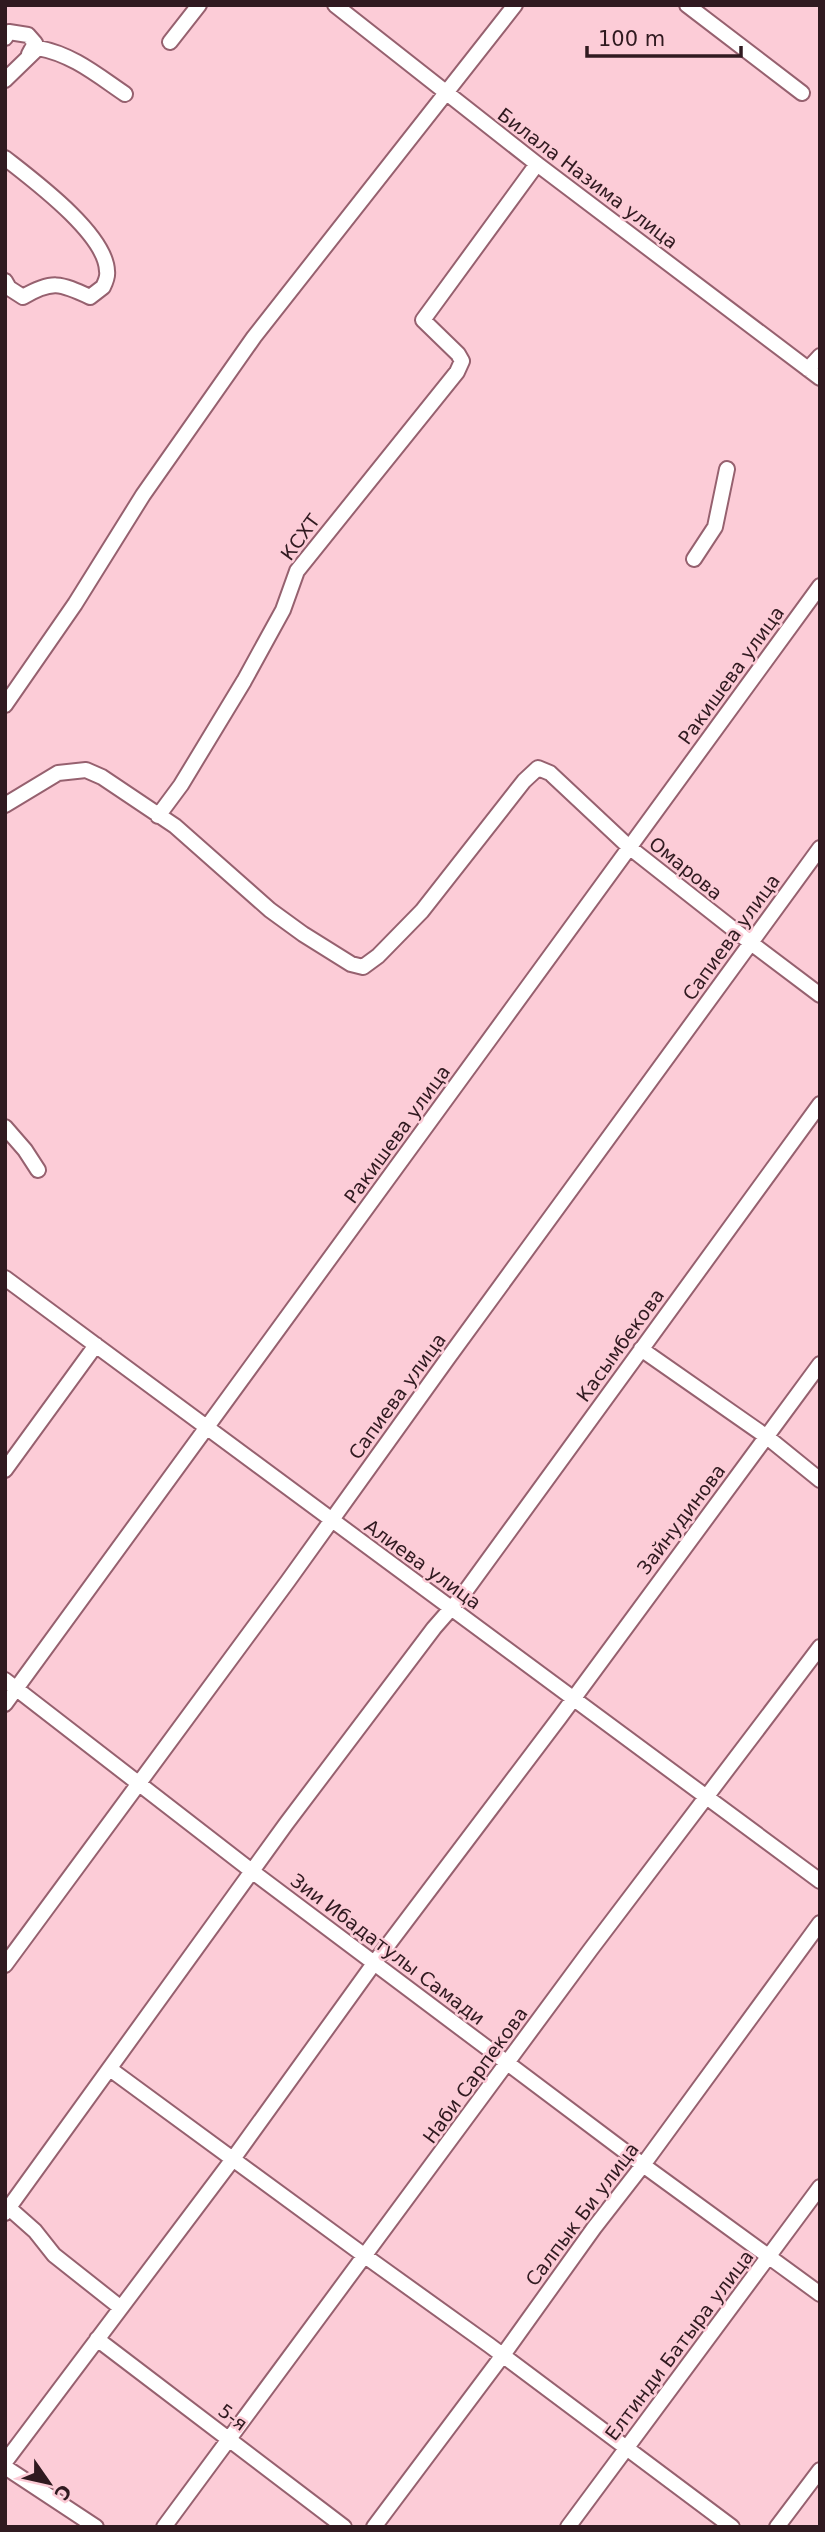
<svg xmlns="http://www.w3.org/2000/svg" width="825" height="2532" font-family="'DejaVu Sans',sans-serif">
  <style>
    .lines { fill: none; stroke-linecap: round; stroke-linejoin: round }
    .minor-casing { stroke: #96616f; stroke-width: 18 }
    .minor { stroke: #fff; stroke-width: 14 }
    .labels { text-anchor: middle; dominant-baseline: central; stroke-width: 5; stroke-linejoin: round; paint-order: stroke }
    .street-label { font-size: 19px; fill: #301a20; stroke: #fcccd7 }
  </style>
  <rect width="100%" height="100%" fill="#fcccd7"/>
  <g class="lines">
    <defs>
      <path id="minor" d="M 335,5 L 537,164 L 820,378
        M 687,5 L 802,93
        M 5,38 L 9,32 L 28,35 L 35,43 L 29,54
        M 170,42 L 199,5
        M 5,80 L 38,48 C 72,54 97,75 125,94
        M 5,158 C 33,180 106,234 107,271 C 108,276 105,283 103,287 L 90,297 C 60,283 52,280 23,297 L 9,288 L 5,281
        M 808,369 L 820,356
        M 694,559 L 715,527 L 727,469
        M 5,705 L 75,604 L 143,495 L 254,337 L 515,5
        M 5,805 L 58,773 L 86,770 L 102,777 L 175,826 L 270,910 L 303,934 L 351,964 L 363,967 L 378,956 L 422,911 L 524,781 L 538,768 L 550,773 L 629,847 L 751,943 L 820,995
        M 158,816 L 181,785 L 244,681 L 283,610 L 297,571 L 457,372 L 462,361 L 458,354 L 423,320 L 537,164
        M 5,1127 L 25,1150 L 38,1170
        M 5,1278 L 820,1881
        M 641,1349 L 767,1437 L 820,1480
        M 5,1470 L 96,1345
        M 5,1680 L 253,1872 L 643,2165 L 820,2294
        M 5,1704 L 820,586
        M 5,1965 L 288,1581 L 448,1358 L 820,848
        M 110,2069 L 365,2256 L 489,2345 L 732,2527
        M 9,2208 L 35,2231 L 54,2255 L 121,2308
        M 5,2213 L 286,1824 L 434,1628 L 462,1596 L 820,1104
        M 97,2339 L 344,2527
        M 5,2462 L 233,2159 L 375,1962 L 560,1717 L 820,1364
        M 5,2467 L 96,2527
        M 164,2527 L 591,1949 L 820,1647
        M 374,2527 L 503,2355 L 594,2228 L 643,2165 L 820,1923
        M 568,2527 L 820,2187
        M 777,2527 L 820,2470"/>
    </defs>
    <use href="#minor" class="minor-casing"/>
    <use href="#minor" class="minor"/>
  </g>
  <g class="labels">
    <g class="street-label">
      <text transform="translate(588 178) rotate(37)">Билала Назима улица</text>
      <text transform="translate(300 537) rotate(-54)">КСХТ</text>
      <text transform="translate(731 675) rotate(-54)">Ракишева улица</text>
      <text transform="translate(686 868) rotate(39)">Омарова</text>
      <text transform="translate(731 937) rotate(-54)">Сапиева улица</text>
      <text transform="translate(397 1134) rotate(-54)">Ракишева улица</text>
      <text transform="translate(620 1345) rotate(-54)">Касымбекова</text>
      <text transform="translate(397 1396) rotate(-54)">Сапиева улица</text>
      <text transform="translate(681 1519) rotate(-53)">Зайнудинова</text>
      <text transform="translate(423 1564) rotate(36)">Алиева улица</text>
      <text transform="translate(388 1949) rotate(37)">Зии Ибадатулы Самади</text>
      <text transform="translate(475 2075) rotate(-54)">Наби Сарпекова</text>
      <text transform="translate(582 2214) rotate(-53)">Салпык Би улица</text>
      <text transform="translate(679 2345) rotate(-53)">Елтинди Батыра улица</text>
      <text transform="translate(233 2417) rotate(37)">5-я</text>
    </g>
  </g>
  <rect width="825" height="2532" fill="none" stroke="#301a20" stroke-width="14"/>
  <g transform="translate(49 2483) rotate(124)" stroke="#fcccd7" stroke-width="5" paint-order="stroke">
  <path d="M0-5L12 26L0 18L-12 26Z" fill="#301a20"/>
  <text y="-10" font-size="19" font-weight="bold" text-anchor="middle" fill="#301a20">С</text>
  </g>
  <path d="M587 46v10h154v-10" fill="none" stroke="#301a20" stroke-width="3.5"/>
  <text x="598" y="46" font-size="21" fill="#301a20" stroke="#fcccd7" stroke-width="5" paint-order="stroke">100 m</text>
</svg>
